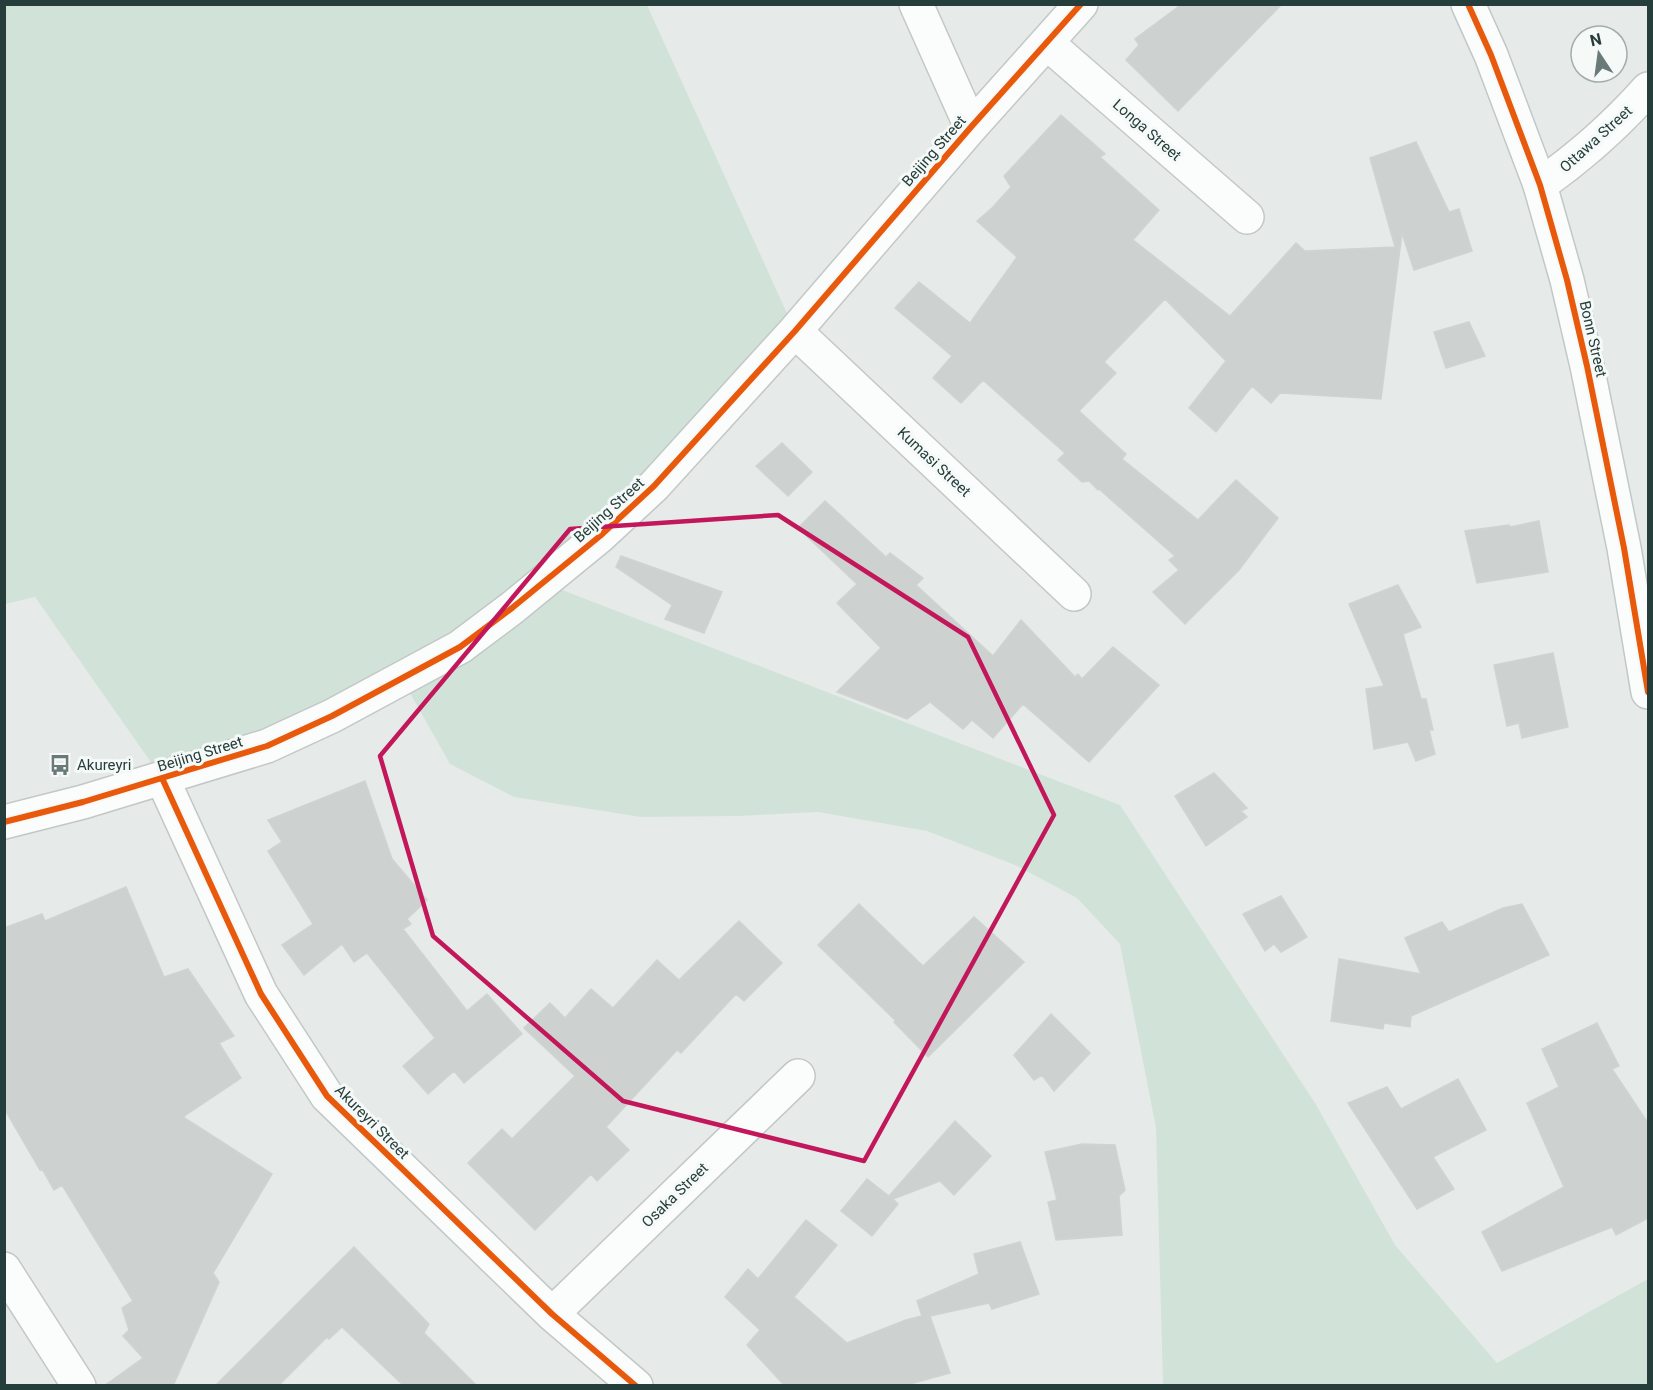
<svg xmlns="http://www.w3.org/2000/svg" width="1653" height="1390" font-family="Roboto,sans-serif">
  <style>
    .green { fill: #d1e3d9 }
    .building { fill: #cdd2d1; stroke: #cfd4d2; stroke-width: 1.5 }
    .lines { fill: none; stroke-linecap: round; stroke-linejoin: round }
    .street-casing { stroke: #c3c8c6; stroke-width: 36 }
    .secondary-casing { stroke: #c2c8c6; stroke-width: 36 }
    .street { stroke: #fbfcfc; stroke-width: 33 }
    .secondary { stroke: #fbfcfc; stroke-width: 33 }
    .cycleway-casing { stroke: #f5f9f8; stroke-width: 10 }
    .cycleway { stroke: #e8590c; stroke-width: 6 }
    .marked { fill: none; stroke: #c2185b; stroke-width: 4.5; stroke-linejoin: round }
    .labels { text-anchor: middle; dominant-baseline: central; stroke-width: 6; stroke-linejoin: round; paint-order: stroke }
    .street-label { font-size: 15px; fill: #253d3b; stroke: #f5f9f8 }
    .poi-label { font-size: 15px; fill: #253d3b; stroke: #f5f9f8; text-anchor: start }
  </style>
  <rect width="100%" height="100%" fill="#e6ebe9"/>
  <path class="green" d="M 4,5 L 647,5 L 795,331 L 544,583 L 1120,805 L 1315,1103 L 1395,1245 L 1497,1363 L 1648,1279 L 1648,1385 L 1163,1385 L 1156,1128 L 1120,944 L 1077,898 L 1015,865 L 927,831 L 818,812 L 739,816 L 641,817 L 514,797 L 450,764 L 402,679 L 162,778 L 35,597 L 5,604 Z"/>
  <path class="building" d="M 1182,4 L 1282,4 L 1178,111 L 1126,60 L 1139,45 L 1135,39 Z
    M 1061,115 L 1105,154 L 1100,157 L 1159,210 L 1133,240 L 1230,316 L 1296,243 L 1305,251 L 1395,247 L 1370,158 L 1416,142 L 1449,212 L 1459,209 L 1472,251 L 1414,270 L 1402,233 L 1381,399 L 1280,393 L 1271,403 L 1252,386 L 1216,432 L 1189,408 L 1226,361 L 1165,299 L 1104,362 L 1116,373 L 1079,411 L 1126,454 L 1122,459 L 1198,520 L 1236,480 L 1278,518 L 1239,570 L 1185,624 L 1153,592 L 1179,570 L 1169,560 L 1175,556 L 1099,489 L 1098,490 L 1089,481 L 1082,482 L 1058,460 L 1065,453 L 983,380 L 961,403 L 933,378 L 952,356 L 895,308 L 919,282 L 970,323 L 1017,257 L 977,221 L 992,208 L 1011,187 L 1004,176 Z
    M 1469,322 L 1485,356 L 1446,368 L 1434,332 Z
    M 782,443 L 812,472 L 788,496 L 756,466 Z
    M 825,501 L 886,557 L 890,553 L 923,578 L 916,585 L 993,656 L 1021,620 L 1075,677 L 1078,674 L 1082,679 L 1113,647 L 1159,685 L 1089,762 L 1023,704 L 993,738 L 972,720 L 963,729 L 930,702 L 907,719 L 837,692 L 881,648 L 837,603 L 857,584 L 798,528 Z
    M 1539,521 L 1548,572 L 1477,583 L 1465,531 L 1509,525 L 1510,527 Z
    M 621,556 L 722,592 L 704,633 L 665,619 L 672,605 L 616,567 Z
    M 1398,585 L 1421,627 L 1403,634 L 1421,699 L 1426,699 L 1433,730 L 1429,730 L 1435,754 L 1416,761 L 1408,742 L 1374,749 L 1366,689 L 1384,686 L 1349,604 Z
    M 1553,653 L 1568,727 L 1522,738 L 1519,723 L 1507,726 L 1494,665 Z
    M 1214,773 L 1247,808 L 1241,811 L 1247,817 L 1206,846 L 1175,796 Z
    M 365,781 L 392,859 L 427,900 L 407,919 L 411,924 L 403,929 L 467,1011 L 487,994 L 522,1034 L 464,1083 L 454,1071 L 428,1094 L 403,1066 L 435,1038 L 367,953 L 354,962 L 342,944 L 304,975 L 282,945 L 313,924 L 268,851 L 282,842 L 268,820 Z
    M 126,887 L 164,977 L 188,969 L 234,1036 L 219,1043 L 241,1078 L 183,1117 L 272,1174 L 213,1273 L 219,1282 L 173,1386 L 104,1386 L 143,1358 L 123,1336 L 129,1330 L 122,1308 L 133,1301 L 62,1185 L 54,1190 L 42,1169 L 40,1170 L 4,1108 L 4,928 L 42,914 L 45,921 Z
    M 1281,896 L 1307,937 L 1281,952 L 1274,944 L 1265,951 L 1243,914 Z
    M 859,904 L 923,966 L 974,917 L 1024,962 L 928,1057 L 894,1022 L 895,1020 L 818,945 Z
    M 1522,904 L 1549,955 L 1411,1016 L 1410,1027 L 1384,1023 L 1383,1029 L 1331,1021 L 1339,959 L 1421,974 L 1405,938 L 1442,922 L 1449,932 L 1503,908 Z
    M 739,921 L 782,963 L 744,1001 L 736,994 L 681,1053 L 677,1050 L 606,1127 L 629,1150 L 597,1181 L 591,1174 L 535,1230 L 468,1163 L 502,1129 L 512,1139 L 575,1076 L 524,1028 L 550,1003 L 565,1018 L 591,989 L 613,1008 L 657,960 L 679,980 Z
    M 1051,1014 L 1090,1053 L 1054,1091 L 1042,1075 L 1034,1080 L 1014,1055 Z
    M 1597,1023 L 1619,1066 L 1612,1069 L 1648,1123 L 1648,1218 L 1616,1235 L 1612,1227 L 1502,1271 L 1482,1232 L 1564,1187 L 1527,1103 L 1559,1087 L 1542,1049 Z
    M 1458,1079 L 1486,1130 L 1433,1157 L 1454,1189 L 1417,1209 L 1348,1103 L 1387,1087 L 1401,1109 Z
    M 955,1121 L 991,1156 L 954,1195 L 940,1181 L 893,1199 L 898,1204 L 872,1236 L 841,1211 L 867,1179 L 889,1196 Z
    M 1082,1144 L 1115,1145 L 1125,1190 L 1119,1196 L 1122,1235 L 1056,1240 L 1048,1202 L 1057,1200 L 1045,1152 Z
    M 806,1220 L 837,1245 L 794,1297 L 847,1343 L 906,1320 L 922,1316 L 917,1301 L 979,1274 L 974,1254 L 1020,1242 L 1039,1294 L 992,1309 L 989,1303 L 930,1316 L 950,1373 L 903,1386 L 785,1386 L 747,1345 L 760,1330 L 725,1297 L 748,1269 L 758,1279 Z
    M 354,1247 L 429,1324 L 424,1333 L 477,1386 L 404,1386 L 342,1327 L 329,1339 L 327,1337 L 278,1386 L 215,1386 Z"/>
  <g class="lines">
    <defs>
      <path id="street" d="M 916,4 L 971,127
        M 1047,43 L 1247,217
        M 1540,185 C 1580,157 1616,125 1648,89
        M 795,331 L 1074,594
        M 162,778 L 261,994 L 327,1096 L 552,1314 L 636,1386
        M 4,822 L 83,802 L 267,746 L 332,716 L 460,647 L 512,608 L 600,536 L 654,486 L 795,331 L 971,127 L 1081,4
        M 4,1269 L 79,1386
        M 552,1314 L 798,1076"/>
      <path id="secondary" d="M 1468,4 L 1491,55 L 1540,185 L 1567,280 L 1587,366 L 1624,548 L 1648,692"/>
    </defs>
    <use href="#street" class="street-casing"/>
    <use href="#secondary" class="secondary-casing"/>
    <use href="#street" class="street"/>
    <use href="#secondary" class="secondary"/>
    <defs>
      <path id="cycleway" d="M 1468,4 L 1491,55 L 1540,185 L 1567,280 L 1587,366 L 1624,548 L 1648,692
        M 162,778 L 261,994 L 327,1096 L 552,1314 L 636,1386
        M 4,822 L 83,802 L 267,746 L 332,716 L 460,647 L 512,608 L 600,536 L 654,486 L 795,331 L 971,127 L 1081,4"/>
    </defs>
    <use href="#cycleway" class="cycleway-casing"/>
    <use href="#cycleway" class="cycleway"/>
  </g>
  <path class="marked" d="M 778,515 L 968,637 L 1054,815 L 864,1161 L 623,1101 L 433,936 L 380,756 L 570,529 Z"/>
  <defs>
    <symbol id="bus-bare" viewBox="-9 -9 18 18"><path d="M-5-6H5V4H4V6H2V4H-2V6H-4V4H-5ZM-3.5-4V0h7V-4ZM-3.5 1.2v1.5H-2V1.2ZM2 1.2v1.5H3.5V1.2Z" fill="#697a78" stroke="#f5f9f8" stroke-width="2.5" paint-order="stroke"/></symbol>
  </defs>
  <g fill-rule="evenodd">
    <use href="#bus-bare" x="45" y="750" width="30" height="30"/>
  </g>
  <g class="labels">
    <g class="street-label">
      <text transform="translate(1147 130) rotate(41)">Longa Street</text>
      <text transform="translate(1596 139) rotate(-42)">Ottawa Street</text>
      <text transform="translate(934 151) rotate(-49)">Beijing Street</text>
      <text transform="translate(1593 339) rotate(77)">Bonn Street</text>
      <text transform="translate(934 462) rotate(43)">Kumasi Street</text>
      <text transform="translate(609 510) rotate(-42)">Beijing Street</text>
      <text transform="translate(200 754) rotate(-17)">Beijing Street</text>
      <text transform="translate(372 1122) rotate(45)">Akureyri Street</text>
      <text transform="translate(675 1195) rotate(-44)">Osaka Street</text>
    </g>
    <g class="poi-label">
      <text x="77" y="765">Akureyri</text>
    </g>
  </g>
  <rect width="1653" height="1390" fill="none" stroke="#253d3b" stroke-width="12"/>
  <g transform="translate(1599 54) rotate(347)"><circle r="28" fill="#f5f9f8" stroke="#a2aeac" stroke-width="1.5"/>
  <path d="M0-4.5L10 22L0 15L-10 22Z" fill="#697a78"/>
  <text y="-9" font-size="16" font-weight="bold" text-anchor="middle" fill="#253d3b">N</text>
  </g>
</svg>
